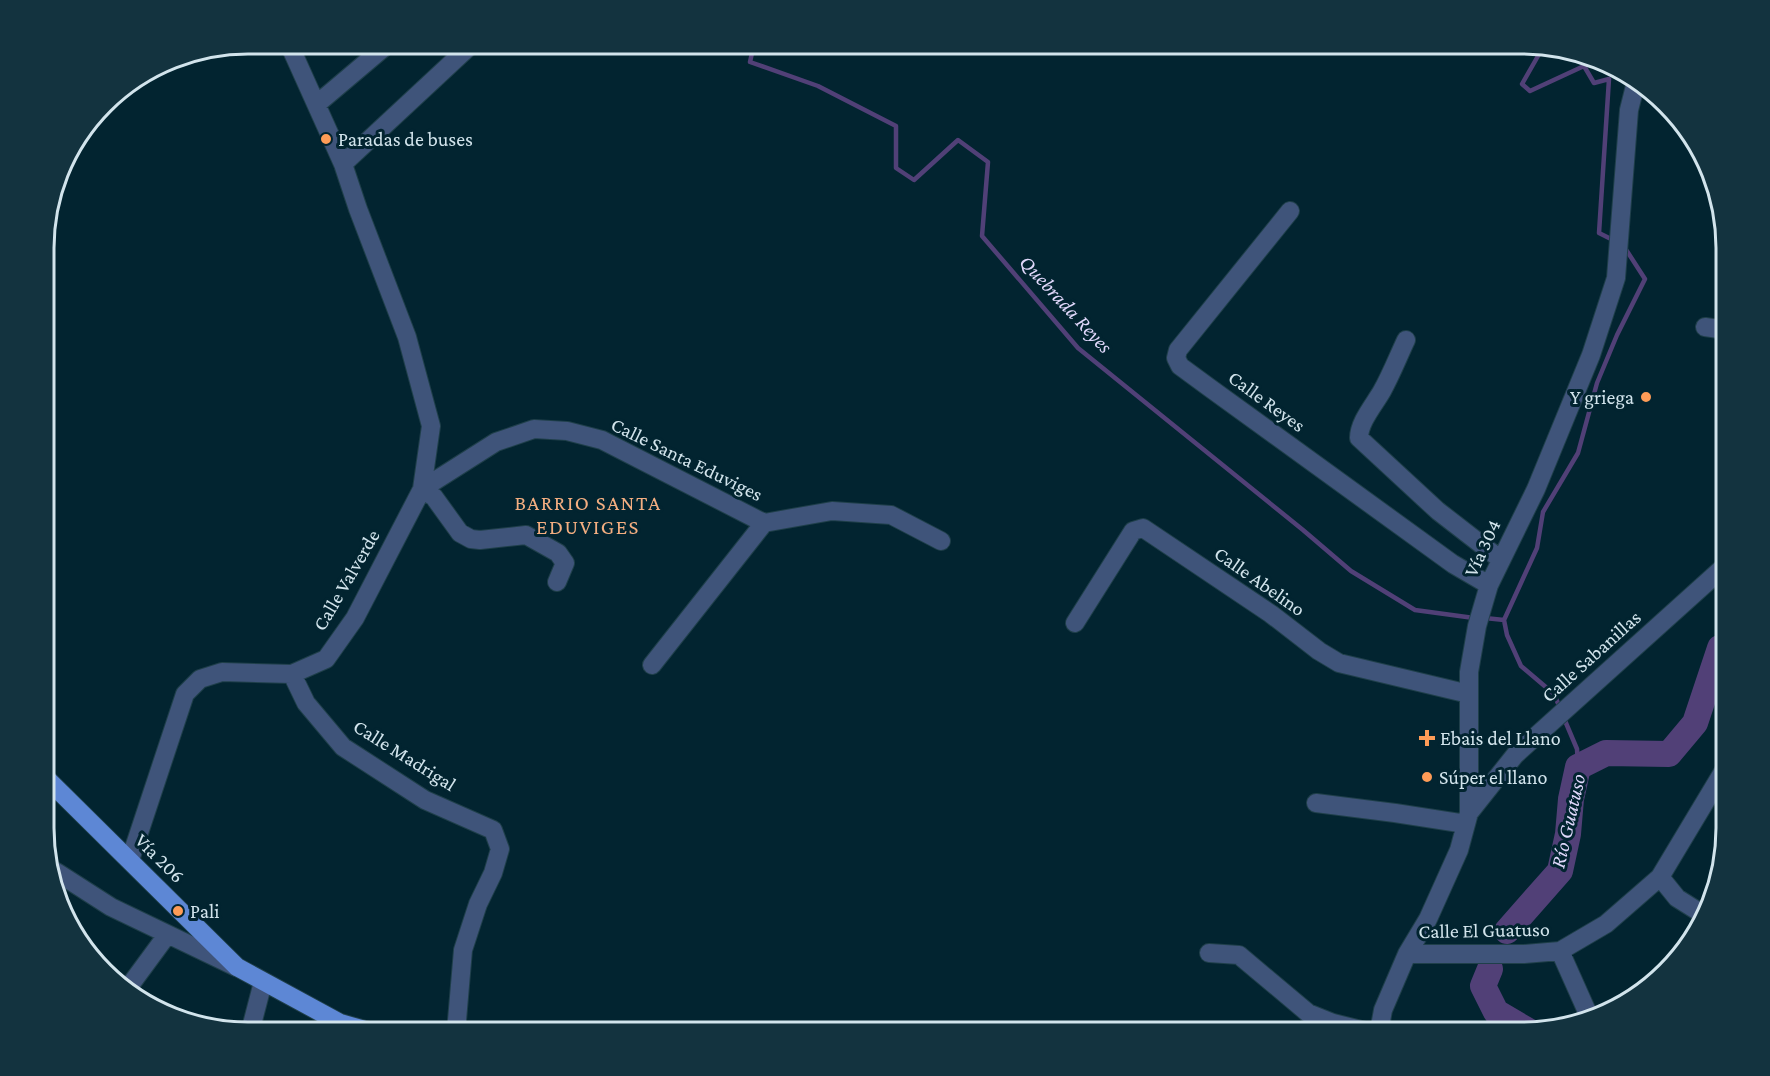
<svg xmlns="http://www.w3.org/2000/svg" width="1770" height="1076" font-family="'Crimson Pro',serif">
  <style>
    .lines { fill: none; stroke-linecap: round; stroke-linejoin: round }
    .stream { stroke: #514077; stroke-width: 4.5 }
    .river { stroke: #514077; stroke-width: 26 }
    .minor-casing { stroke: #1f3f4a; stroke-width: 20 }
    .major-casing { stroke: #1f3f4a; stroke-width: 20 }
    .minor { stroke: #3f547a; stroke-width: 18 }
    .major { stroke: #5d87d5; stroke-width: 18 }
    .poi-dot { fill: #fe9c57; stroke: #022430; stroke-width: 2 }
    .labels { text-anchor: middle; dominant-baseline: central; stroke-width: 6; stroke-linejoin: round; paint-order: stroke }
    .poi-label { font-size: 20px; fill: #d2e4ec; stroke: #022430; text-anchor: start }
    .street-label { font-size: 20px; fill: #d2e4ec; stroke: #022430 }
    .water-label { font-size: 21px; font-style: italic; fill: #dfd7fa; stroke: #022430 }
    .neighbourhood-label { font-size: 21px; letter-spacing: 1.5px; fill: #f3ae81; stroke: #022430 }
    .rim { fill: none; stroke: #d2e4ec; stroke-width: 3 }
  </style>
  <rect width="100%" height="100%" fill="#022430"/>
  <g class="lines">
    <path class="stream" d="M 754,44 L 750,62 L 818,86 L 896,126 L 896,168 L 914,180 L 958,140 L 988,162 L 982,236 L 1078,348 L 1303,530 L 1351,571 L 1415,610 L 1474,618
      M 1542,49 L 1522,84 L 1530,91 L 1584,66 L 1594,83 L 1609,79 L 1599,233 L 1613,240
      M 1485,618 L 1504,620
      M 1560,708 L 1554,694 L 1521,666 L 1507,635 L 1504,620 L 1537,548 L 1543,512 L 1578,453 L 1597,383 L 1617,335 L 1645,279 L 1625,248
      M 1563,716 L 1577,749 L 1578,767"/>
    <path class="river" d="M 1507,931 L 1560,871 L 1568,834 L 1571,799 L 1578,767 L 1606,753 L 1669,754 L 1695,723 L 1720,648 L 1726,645
      M 1490,969 L 1483,986 L 1496,1012 L 1530,1032"/>
    <defs>
      <path id="minor" d="M 317,104 L 388,44
        M 343,164 L 472,44
        M 1290,211 L 1178,350 L 1176,358 L 1180,366 L 1210,388 L 1453,564 L 1489,585
        M 1705,327 L 1726,330
        M 1406,340 C 1398,357 1391,375 1382,391 C 1374,405 1359,422 1359,438 L 1438,511 L 1500,559
        M 422,489 L 496,442 L 534,429 L 567,431 L 602,440 L 764,523 L 832,511 L 891,515 L 941,541
        M 422,489 L 434,497 L 460,533 L 471,539 L 480,540 L 526,535 L 558,553 L 565,563 L 557,582
        M 1075,623 L 1133,531 L 1143,528 L 1271,614 L 1319,651 L 1339,663 L 1469,694
        M 652,665 L 764,523
        M 292,674 L 306,703 L 343,747 L 425,800 L 493,830 L 500,849 L 493,873 L 478,904 L 463,950 L 456,1032
        M 1316,803 L 1395,813 L 1466,824
        M 1469,813 L 1515,755 L 1726,565
        M 130,860 L 185,694 L 200,679 L 222,672 L 292,674 L 326,659 L 355,618 L 422,489 L 431,426 L 407,337 L 358,209 L 343,164 L 289,44
        M 51,869 L 58,873 L 111,907 L 236,967
        M 1660,877 L 1677,898 L 1704,915
        M 1560,951 L 1589,1016
        M 1209,953 L 1239,955 L 1308,1013 L 1333,1023 L 1369,1032
        M 1407,954 L 1524,954 L 1560,951 L 1606,924 L 1660,877 L 1726,767
        M 128,988 L 167,935
        M 250,1032 L 263,982
        M 1379,1032 L 1383,1010 L 1407,954 L 1428,919 L 1459,850 L 1469,813 L 1469,672 L 1477,626 L 1489,585 L 1536,489 L 1591,355 L 1616,278 L 1629,110 L 1636,82"/>
      <path id="major" d="M 45,777 L 237,967 L 340,1023 L 372,1032"/>
    </defs>
    <use href="#minor" class="minor-casing"/>
    <use href="#major" class="major-casing"/>
    <use href="#minor" class="minor"/>
    <use href="#major" class="major"/>
  </g>
  <g class="poi-dot">
    <circle cx="326" cy="139" r="6"/>
    <circle cx="1646" cy="397" r="6"/>
    <path d="M1424 729h6v6h6v6h-6v6h-6v-6h-6v-6h6z"/>
    <circle cx="1427" cy="777" r="6"/>
    <circle cx="178" cy="911" r="6"/>
  </g>
  <g class="labels">
    <g class="poi-label">
      <text x="338" y="139">Paradas de buses</text>
      <text x="1634" y="397" text-anchor="end">Y griega</text>
      <text x="1440" y="738">Ebais del Llano</text>
      <text x="1439" y="777">Súper el llano</text>
      <text x="190" y="911">Pali</text>
    </g>
    <g class="street-label">
      <text transform="translate(1267 401) rotate(36)">Calle Reyes</text>
      <text transform="translate(687 459) rotate(26)">Calle Santa Eduviges</text>
      <text transform="translate(1482 548) rotate(-65)">Vía 304</text>
      <text transform="translate(346 580) rotate(-60)">Calle Valverde</text>
      <text transform="translate(1260 581) rotate(35)">Calle Abelino</text>
      <text transform="translate(1591 656) rotate(-42)">Calle Sabanillas</text>
      <text transform="translate(405 755) rotate(32)">Calle Madrigal</text>
      <text transform="translate(160 858) rotate(45)">Vía 206</text>
      <text transform="translate(1484 930) rotate(-1)">Calle El Guatuso</text>
    </g>
    <g class="water-label">
      <text transform="translate(1066 304) rotate(47)">Quebrada Reyes</text>
      <text transform="translate(1568 821) rotate(-77)">Río Guatuso</text>
    </g>
    <g class="neighbourhood-label">
      <text x="588" y="503">BARRIO SANTA<tspan x="588" dy="24">EDUVIGES</tspan></text>
    </g>
  </g>
  <path d="M0 0H1770V1076H0ZM248 54H1522A194 194 0 0 1 1716 248V828A194 194 0 0 1 1522 1022H248A194 194 0 0 1 54 828V248A194 194 0 0 1 248 54Z" fill="#13333f" fill-rule="evenodd"/>
  <path class="rim" d="M248 54H1522A194 194 0 0 1 1716 248V828A194 194 0 0 1 1522 1022H248A194 194 0 0 1 54 828V248A194 194 0 0 1 248 54Z"/>
</svg>
